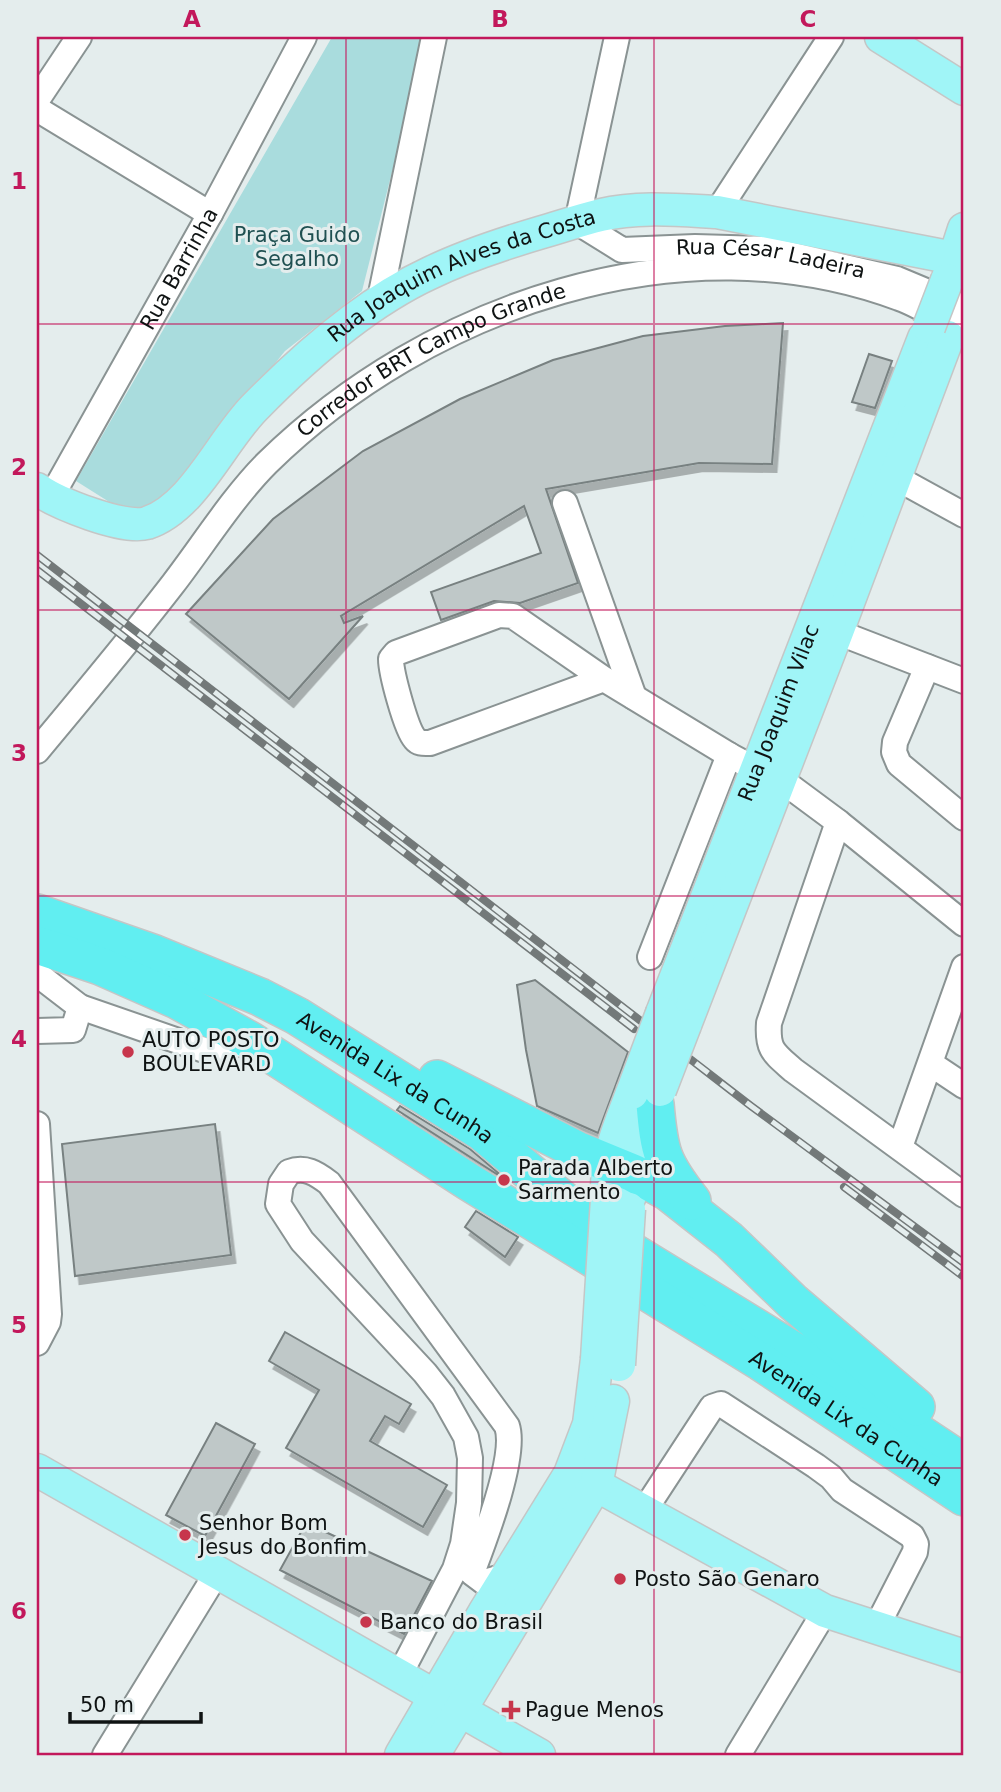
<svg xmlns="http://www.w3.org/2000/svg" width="1001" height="1792" font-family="'DejaVu Sans',sans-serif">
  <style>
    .green { fill: #a9dcdd }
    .building { fill: #bfc8c8; stroke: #788181; stroke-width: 2; filter: url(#shadow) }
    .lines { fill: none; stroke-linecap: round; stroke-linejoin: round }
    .minor-casing { stroke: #8a9393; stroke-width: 28 }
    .major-casing { stroke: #c5c6c6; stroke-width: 35 }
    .highway-casing { stroke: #c5c6c6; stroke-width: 40 }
    .minor { stroke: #fff; stroke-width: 24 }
    .major { stroke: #a0f5f7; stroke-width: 32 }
    .highway { stroke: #61eef1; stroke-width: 37 }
    .rail-casing { stroke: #737979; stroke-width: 8 }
    .rail { stroke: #e4eded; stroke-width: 5; stroke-dasharray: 16; stroke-linecap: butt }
    .major-bridge-casing { stroke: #c5c6c6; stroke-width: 35; stroke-linecap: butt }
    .major-bridge { stroke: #a0f5f7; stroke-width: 32 }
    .grid { fill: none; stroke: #c2185b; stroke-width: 2; stroke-opacity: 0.55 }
    .poi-dot { fill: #c7364c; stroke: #e4eded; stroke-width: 2.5 }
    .labels { text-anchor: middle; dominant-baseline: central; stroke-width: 6; stroke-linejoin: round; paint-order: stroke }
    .park-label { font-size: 21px; fill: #1f5051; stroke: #e4eded }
    .street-label { font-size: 21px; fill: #0f1313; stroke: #e4eded }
    .poi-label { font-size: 21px; fill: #0f1313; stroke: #e4eded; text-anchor: start }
    .neatline { fill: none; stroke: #c2185b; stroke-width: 2.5 }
    .grid-label { font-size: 23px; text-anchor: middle; font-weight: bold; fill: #c2185b }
  </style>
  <defs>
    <filter id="shadow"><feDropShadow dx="4.5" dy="8" stdDeviation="0" flood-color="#0004"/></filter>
  </defs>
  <rect width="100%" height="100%" fill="#e4eded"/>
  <path class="green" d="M 332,37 L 426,37 L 362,291 L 285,351 L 159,507 L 122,510 L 76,481 Z"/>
  <path class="building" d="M 783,323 L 772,464 L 699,463 L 546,489 L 578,583 L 520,603 L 494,601 L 441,620 L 431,592 L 541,553 L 524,506 L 341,616 L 344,623 L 363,616 L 289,699 L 186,614 L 273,519 L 363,451 L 460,399 L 553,360 L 643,336 L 725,326 Z
    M 869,354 L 892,361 L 875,408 L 852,402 Z
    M 535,980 L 628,1052 L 598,1133 L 537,1106 L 526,1050 L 517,985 Z
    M 400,1106 L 470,1149 L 509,1182 L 397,1110 Z
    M 215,1124 L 231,1255 L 75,1276 L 62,1144 Z
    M 476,1211 L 518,1237 L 505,1257 L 465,1227 Z
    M 285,1332 L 411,1404 L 399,1424 L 385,1416 L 370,1441 L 447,1485 L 423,1527 L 286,1448 L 319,1390 L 269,1361 Z
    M 216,1423 L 255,1444 L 205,1536 L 166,1515 Z
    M 306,1523 L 432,1581 L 404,1634 L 280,1570 Z"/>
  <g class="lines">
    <defs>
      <g id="minor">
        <path id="s1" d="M 617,37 L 577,222 L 622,250 L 695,247 L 766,249 L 897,279 L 964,307"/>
        <path d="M 37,100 L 79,37"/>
        <path d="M 37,109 L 210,214"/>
        <path d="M 717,212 L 831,37"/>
        <path d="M 379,303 L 434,37"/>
        <path d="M 882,470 L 964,515"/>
        <path id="s2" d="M 50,499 L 210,214 L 304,37"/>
        <path d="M 565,503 L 634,697"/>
        <path d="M 837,632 L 964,681"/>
        <path d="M 927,667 L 895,742 L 894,752 L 899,764 L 964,818"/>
        <path d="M 604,679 L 430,743 C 424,743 419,744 415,739 C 406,729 391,673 391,659 L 396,653 L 499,615 L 513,616 L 604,679 L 729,755 L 757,770 L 780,779 L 838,822 L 964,924"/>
        <path id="s3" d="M 37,751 C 83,696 129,641 173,584 C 203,545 233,497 267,463 C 427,306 682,217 899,298 C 922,306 943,321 964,333"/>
        <path d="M 838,822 L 769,1023 C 767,1050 774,1053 793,1070 L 964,1195"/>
        <path d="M 650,957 L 729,755"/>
        <path d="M 37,974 L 80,1007 L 207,1051 L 251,1041"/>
        <path d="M 37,1031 L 73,1030 L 80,1007"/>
        <path d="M 931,1064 L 964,1086"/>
        <path d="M 37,1124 L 49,1314 L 48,1322 L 37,1343"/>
        <path d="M 900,1147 L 964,967"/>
        <path d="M 644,1511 L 712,1407 L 721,1404 L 816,1466 L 831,1477 L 842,1490 L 912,1536 L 916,1544 L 915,1552 L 876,1628"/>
        <path d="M 400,1674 L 455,1569 L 463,1544 L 469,1503 L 470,1458 L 466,1437 L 443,1396 L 425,1373 L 302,1241 L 278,1204 L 281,1184 L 289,1172 C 305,1166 316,1173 329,1183 L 507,1426 C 517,1456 484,1541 472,1573 L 484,1582 L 509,1575"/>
        <path d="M 105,1755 L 218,1571"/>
        <path d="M 738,1755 L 825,1611"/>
      </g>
      <g id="major">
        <path d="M 881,37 L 964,89"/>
        <path d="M 948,278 L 964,229"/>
        <path id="s4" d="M 37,489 C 57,503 123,530 147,523 C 193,508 220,443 254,408 C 302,359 367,302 430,273 C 465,256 502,244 539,233 C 560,227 580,220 601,215 C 638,206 679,210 717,212 L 964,260"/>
        <path id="s5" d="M 662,1013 L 924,338"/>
        <path d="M 685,1025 L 837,632 L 948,337"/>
        <path d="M 607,1186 C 607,1154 621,1122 632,1093"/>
        <path d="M 630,1196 L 633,1173 L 655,1105"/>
        <path d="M 37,1470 L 539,1755"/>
        <path d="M 578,1478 L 596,1485 L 825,1611 L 964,1656"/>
        <path d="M 401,1755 L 484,1613 L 570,1474 L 589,1424 L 597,1359"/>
        <path d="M 433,1755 L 596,1485 L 613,1401"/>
      </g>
      <g id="highway">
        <path id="s6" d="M 37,913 L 155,954 L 260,997 L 297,1016 L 482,1132 L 569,1205 L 626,1248 L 804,1357 L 964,1463"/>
        <path id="s7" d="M 37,945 L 100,966 L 177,1000 L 251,1041 L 469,1182 L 761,1362 L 964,1497"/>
        <path d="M 437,1079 L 577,1150 L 633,1173 L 668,1192 L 729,1240 L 793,1302 L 916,1407"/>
        <path d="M 655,1104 C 659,1152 662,1163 692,1201"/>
      </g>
    </defs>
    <use href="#minor" class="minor-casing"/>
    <use href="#major" class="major-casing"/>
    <use href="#highway" class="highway-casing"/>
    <use href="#minor" class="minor"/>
    <use href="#major" class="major"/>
    <use href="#highway" class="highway"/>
    <defs>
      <path id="rail" d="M 37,555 L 751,1106 L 964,1263
        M 37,570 L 634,1029
        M 844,1187 L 964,1277"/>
    </defs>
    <use href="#rail" class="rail-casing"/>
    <use href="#rail" class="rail"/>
    <defs>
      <path id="major-bridge" d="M 929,327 L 947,280
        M 660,1090 L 685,1025
        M 632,1093 L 662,1013
        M 597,1359 L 607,1199
        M 619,1365 L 629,1209"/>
    </defs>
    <use href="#major-bridge" class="major-bridge-casing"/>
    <use href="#major-bridge" class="major-bridge"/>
  </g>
  <path class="grid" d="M 346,37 L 346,1755M 654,37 L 654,1755M 37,324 L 964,324M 37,610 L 964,610M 37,896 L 964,896M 37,1182 L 964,1182M 37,1468 L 964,1468"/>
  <g class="poi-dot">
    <circle cx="128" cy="1052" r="7"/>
    <circle cx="504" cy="1180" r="7"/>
    <circle cx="185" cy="1535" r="7"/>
    <circle cx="620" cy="1579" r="7"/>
    <circle cx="366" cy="1622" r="7"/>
    <path d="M507.5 1699.5h7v7h7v7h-7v7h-7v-7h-7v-7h7z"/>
  </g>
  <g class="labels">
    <g class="park-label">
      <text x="297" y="235">Praça Guido<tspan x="297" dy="24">Segalho</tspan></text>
    </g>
    <g class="street-label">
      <text stroke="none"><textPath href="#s1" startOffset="392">Rua César Ladeira</textPath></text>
      <text stroke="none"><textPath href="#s2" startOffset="264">Rua Barrinha</textPath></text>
      <text stroke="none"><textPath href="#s4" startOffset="527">Rua Joaquim Alves da Costa</textPath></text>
      <text stroke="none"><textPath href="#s3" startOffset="565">Corredor BRT Campo Grande</textPath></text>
      <text stroke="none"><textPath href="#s5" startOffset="322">Rua Joaquim Vilac</textPath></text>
      <text stroke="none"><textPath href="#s6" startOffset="396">Avenida Lix da Cunha</textPath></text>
      <text stroke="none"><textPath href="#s7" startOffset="940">Avenida Lix da Cunha</textPath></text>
    </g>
    <g class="poi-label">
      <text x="142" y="1040">AUTO POSTO<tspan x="142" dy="24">BOULEVARD</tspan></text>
      <text x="518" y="1168">Parada Alberto<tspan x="518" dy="24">Sarmento</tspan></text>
      <text x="199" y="1523">Senhor Bom<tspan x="199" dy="24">Jesus do Bonfim</tspan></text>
      <text x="634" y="1579">Posto São Genaro</text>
      <text x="380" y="1622">Banco do Brasil</text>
      <text x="525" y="1710">Pague Menos</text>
    </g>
  </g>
  <rect width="1001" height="1792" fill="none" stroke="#e4eded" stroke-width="77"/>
  <path d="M70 1712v10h131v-10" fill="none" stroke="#0f1313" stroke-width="3.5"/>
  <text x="80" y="1712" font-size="21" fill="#0f1313" stroke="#e4eded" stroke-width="5" paint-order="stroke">50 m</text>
  <rect x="38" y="38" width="924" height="1716" class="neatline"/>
  <g class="grid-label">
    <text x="192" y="27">A</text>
    <text x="500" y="27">B</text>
    <text x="808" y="27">C</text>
    <text x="19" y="189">1</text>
    <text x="19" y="475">2</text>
    <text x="19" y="761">3</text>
    <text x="19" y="1047">4</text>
    <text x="19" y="1333">5</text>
    <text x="19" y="1619">6</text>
  </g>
</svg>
